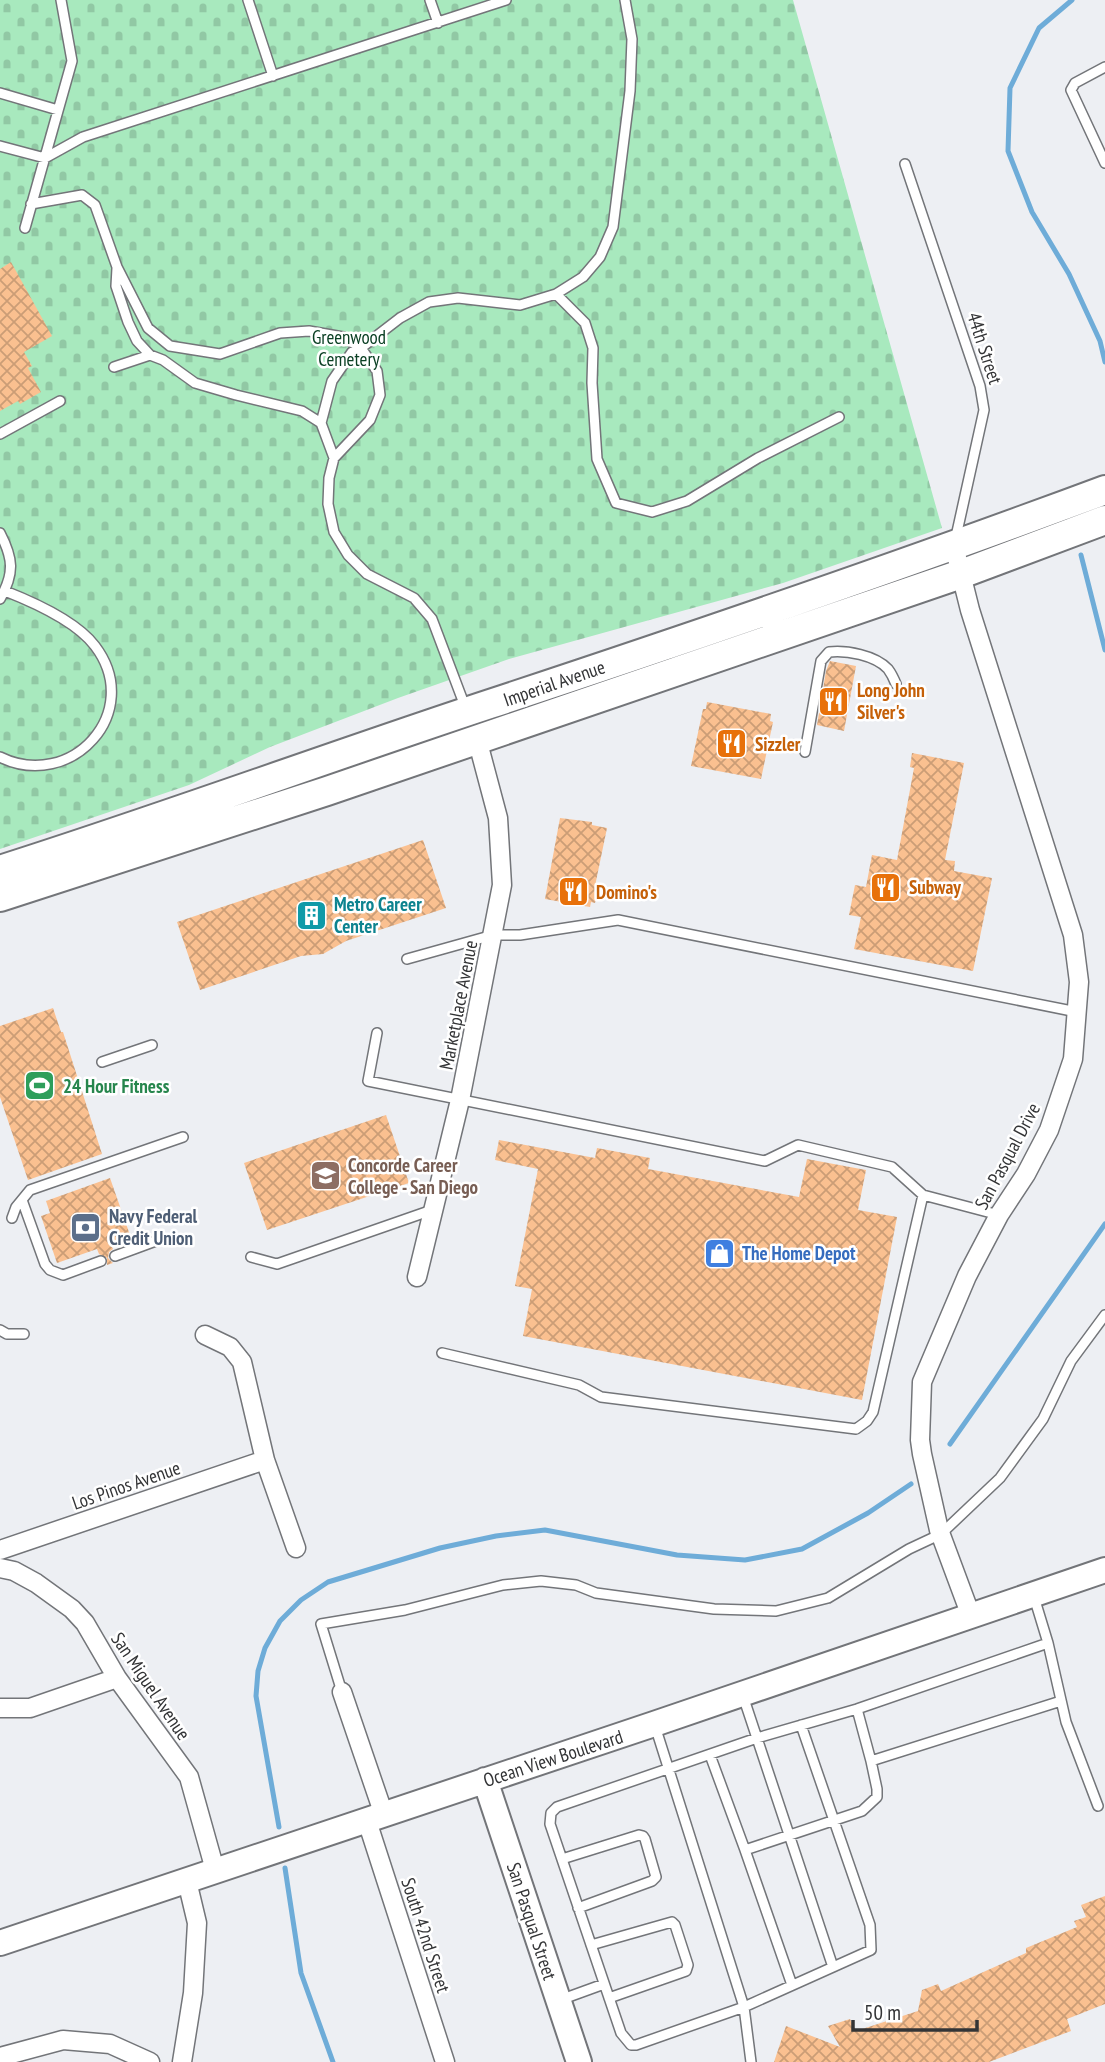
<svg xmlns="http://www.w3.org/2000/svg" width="1105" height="2062" font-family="'PT Sans Narrow',sans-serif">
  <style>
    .cemetery { fill: url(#cemetery-stones) }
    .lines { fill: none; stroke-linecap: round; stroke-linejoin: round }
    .stream { stroke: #6eacd8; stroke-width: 5 }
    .building { fill: url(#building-cross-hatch) }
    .service-casing { stroke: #737579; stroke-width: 12 }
    .minor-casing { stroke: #737579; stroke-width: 21 }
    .secondary-casing { stroke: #737579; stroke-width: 28 }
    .primary-casing { stroke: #737579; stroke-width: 32 }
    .service { stroke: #fff; stroke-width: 9 }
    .minor { stroke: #fff; stroke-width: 18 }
    .secondary { stroke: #fff; stroke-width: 24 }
    .primary { stroke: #fff; stroke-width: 28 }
    .labels { text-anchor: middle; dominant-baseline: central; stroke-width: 5; stroke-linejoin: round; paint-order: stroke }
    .park-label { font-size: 19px; fill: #0b4024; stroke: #fff }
    .street-label { font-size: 19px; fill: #333436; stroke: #fff }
    .food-label { font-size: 19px; font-weight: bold; fill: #c56008; stroke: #fff; text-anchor: start }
    .culture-label { font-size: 19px; font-weight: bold; fill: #0d838f; stroke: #fff; text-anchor: start }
    .leisure-label { font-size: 19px; font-weight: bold; fill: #27864d; stroke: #fff; text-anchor: start }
    .education-label { font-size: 19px; font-weight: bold; fill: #785e54; stroke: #fff; text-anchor: start }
    .service-label { font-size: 19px; font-weight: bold; fill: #4e5e75; stroke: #fff; text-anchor: start }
    .shop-label { font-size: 19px; font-weight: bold; fill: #366cbe; stroke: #fff; text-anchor: start }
  </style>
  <defs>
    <pattern id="cemetery-stones" width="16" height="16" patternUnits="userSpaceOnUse" patternTransform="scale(1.75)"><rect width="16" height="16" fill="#a8e9be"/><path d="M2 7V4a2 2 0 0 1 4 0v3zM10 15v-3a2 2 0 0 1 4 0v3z" fill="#91c8a4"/></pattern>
    <pattern id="building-cross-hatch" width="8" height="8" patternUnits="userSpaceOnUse" patternTransform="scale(1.75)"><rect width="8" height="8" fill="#fac090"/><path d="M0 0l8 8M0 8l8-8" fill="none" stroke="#cb9d76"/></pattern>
  </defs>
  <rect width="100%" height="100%" fill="#edeff3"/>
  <path class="cemetery" d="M 0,0 L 793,0 L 942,528 L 783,583 L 509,659 L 398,698 L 270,747 L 189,785 L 0,849 Z"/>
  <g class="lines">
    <path class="stream" d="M 1072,0 L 1039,28 L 1010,88 L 1008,151 L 1032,212 L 1069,274 L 1100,341 L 1105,362
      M 1081,555 L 1105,650
      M 950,1444 L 1105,1224
      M 279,1827 L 256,1696 L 258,1671 L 265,1648 L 280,1621 L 301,1600 L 328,1582 L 440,1548 L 496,1536 L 545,1530 L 677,1555 L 745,1560 L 802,1549 L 868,1513 L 911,1484
      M 285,1868 L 301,1973 L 333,2062"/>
  </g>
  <path class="building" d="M 11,262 L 52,336 L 24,352 L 32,366 L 28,368 L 41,392 L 20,404 L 18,401 L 0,411 L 0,269 Z
    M 830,661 L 856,666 L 844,731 L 817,725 L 826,671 Z
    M 707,702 L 771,714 L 770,721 L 773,722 L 761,779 L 691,766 L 703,709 L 706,709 Z
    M 912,753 L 964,763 L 945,860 L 955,861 L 954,871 L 992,878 L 973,971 L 854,949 L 861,917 L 849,915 L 855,885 L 866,887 L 872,855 L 897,860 L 914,768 L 910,767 Z
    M 560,818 L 592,822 L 592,825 L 607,828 L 595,886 L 599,887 L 595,903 L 591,902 L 590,907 L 545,899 Z
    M 423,840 L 446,908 L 346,941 L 323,954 L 301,956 L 200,990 L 177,922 Z
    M 53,1008 L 61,1032 L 63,1032 L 102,1154 L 28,1180 L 0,1097 L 0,1026 Z
    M 386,1115 L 409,1183 L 267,1230 L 244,1163 Z
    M 499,1140 L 595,1158 L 597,1148 L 650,1158 L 648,1169 L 799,1197 L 807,1159 L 866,1170 L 858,1210 L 897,1217 L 862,1400 L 523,1336 L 532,1289 L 515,1286 L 538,1169 L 495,1160 Z
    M 110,1178 L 131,1238 L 111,1245 L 113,1249 L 109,1252 L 108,1258 L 113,1263 L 107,1265 L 107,1258 L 99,1254 L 97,1249 L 57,1263 L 41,1216 L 50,1213 L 46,1201 Z
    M 1105,1896 L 1105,2004 L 1067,2019 L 1071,2031 L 989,2062 L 774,2062 L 786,2026 L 840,2047 L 828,2026 L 850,2019 L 856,2031 L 918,2011 L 922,1990 L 938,1984 L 941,1991 L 1026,1953 L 1026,1948 L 1077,1927 L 1074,1921 L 1086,1917 L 1081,1905 Z"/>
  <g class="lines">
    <defs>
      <path id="service" d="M 248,0 L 273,76
        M 430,0 L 438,23
        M 1105,67 L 1075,83 L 1071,90 L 1105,163
        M 0,93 L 58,110
        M 0,146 L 45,158 L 83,137 L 506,0
        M 905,164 L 980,386 L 984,410 L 955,541
        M 31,204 L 82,195 L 95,205 L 117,267 L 148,328 L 170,346 L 220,354 L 280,333 L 309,331 L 343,337 L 361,348 L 377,371 L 380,395 L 370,420 L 334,458 L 329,478 L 328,504 L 334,532 L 348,555 L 367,574 L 414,598 L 432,619 L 466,709
        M 25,228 L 72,61 L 61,0
        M 117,268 L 116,286 L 128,322 L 137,341 L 150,355 L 163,360 L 195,383 L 236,395 L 302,411 L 321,423 L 334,458
        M 556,294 L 585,323 L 593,348 L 592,383 L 597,459 L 616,503 L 652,512 L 687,501 L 758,458 L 839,417
        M 114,367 L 150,355
        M 321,423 L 332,381 L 352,352 L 361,348 L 400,318 L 429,302 L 458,298 L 520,305 L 556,294 L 583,277 L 600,257 L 613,227 L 630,91 L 632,39 L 625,0
        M 0,434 L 60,401
        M 0,533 C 13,558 15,573 0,599
        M 805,752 L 821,661 L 829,652 C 846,650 875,655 888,669 C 891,673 894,679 896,684
        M 0,757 C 71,792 145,712 95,646 C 77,622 33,602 5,591
        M 407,959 L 493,935 L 520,935 L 618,920 L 1077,1012
        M 377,1033 L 368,1081 L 765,1161 L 798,1145 L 892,1167 L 923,1195 L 999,1215
        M 102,1062 L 152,1045
        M 22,1200 L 45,1264 L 50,1270 L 63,1275 L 101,1261
        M 12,1218 L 16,1207 L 30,1190 L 183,1137
        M 115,1256 L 161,1239
        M 251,1257 L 277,1264 L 432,1210
        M 0,1330 L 7,1334 L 24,1334
        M 442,1353 L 579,1385 L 601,1397 L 856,1429 L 867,1421 L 873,1412 L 923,1195
        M 1048,1643 L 1066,1722 L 1098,1806
        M 342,1692 L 321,1624 L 405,1610 L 503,1585 L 541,1581 L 576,1585 L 596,1593 L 714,1609 L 776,1611 L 828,1598 L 909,1549 L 941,1534 L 1000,1478 L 1043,1419 L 1071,1361 L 1105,1315
        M 743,1696 L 833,1967
        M 857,1709 L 871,1761
        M 801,1725 L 870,1925 L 871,1950 L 744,2007 L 636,2045 L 631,2045 L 621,2033 L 550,1824 L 551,1813 L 557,1807 L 757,1738 L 857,1709 L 1048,1643 L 1034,1597
        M 655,1726 L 744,2007 L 751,2062
        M 710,1755 L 745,1850
        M 562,1859 L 639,1835 L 643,1836 L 645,1839 L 656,1877 L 652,1881 L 578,1908
        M 591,1945 L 672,1922 L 675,1925 L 688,1965 L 686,1971 L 609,1998
        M 792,1985 L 745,1850 L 862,1811 L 877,1797 L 877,1789 L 871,1761 L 1061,1701
        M 560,2000 L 604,1984"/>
      <path id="minor" d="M 954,546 L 970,610 L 1073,935 L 1079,982 L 1073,1059 L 1049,1130 L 1026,1174 L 999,1215 L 967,1276 L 922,1382 L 920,1440 L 922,1454 L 939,1530 L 971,1616
        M 417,1277 L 460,1100 L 502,885 L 498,818 L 477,739
        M 205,1335 L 230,1347 L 242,1362 L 265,1460 L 296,1548
        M 0,1550 L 265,1460
        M 0,1568 L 14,1571 L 36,1583 L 72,1609 L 85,1623 L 117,1678 L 189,1777 L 215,1870
        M 342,1692 L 384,1815
        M 0,1708 L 30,1708 L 117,1678
        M 367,1821 L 445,2062
        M 0,2057 L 63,2040 L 110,2044 L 150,2062
        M 182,2062 L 193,1993 L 197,1923 L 187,1881"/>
      <path id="secondary" d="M 485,1780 L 579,2062
        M 0,1943 L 654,1724 L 1105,1570"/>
      <path id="primary" d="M 0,870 C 164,818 326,758 490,704 C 696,636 901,566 1105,490
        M 0,897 L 327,791 L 961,574 L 1105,520"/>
    </defs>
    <use href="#service" class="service-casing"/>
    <use href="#minor" class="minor-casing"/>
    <use href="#secondary" class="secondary-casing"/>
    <use href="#primary" class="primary-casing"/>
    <use href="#service" class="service"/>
    <use href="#minor" class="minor"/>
    <use href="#secondary" class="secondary"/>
    <use href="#primary" class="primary"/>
  </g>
  <defs>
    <symbol id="restaurant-square" viewBox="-11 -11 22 22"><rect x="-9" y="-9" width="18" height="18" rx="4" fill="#e8710a" stroke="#fff"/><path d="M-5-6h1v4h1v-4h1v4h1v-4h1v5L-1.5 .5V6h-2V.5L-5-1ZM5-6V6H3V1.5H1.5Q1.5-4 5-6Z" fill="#fff"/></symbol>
    <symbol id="building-square" viewBox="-11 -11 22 22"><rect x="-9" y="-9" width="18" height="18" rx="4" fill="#0f9aa8" stroke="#fff"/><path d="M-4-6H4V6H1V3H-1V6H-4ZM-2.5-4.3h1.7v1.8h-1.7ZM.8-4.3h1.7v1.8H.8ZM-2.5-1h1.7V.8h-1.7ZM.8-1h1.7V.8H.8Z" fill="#fff"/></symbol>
    <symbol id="stadium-square" viewBox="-11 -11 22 22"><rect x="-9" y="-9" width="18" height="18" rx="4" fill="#2e9e5b" stroke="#fff"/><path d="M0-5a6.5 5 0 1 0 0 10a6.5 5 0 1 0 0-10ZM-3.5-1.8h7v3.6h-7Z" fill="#fff"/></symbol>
    <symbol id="university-square" viewBox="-11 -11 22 22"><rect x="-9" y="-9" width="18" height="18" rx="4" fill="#8d6e63" stroke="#fff"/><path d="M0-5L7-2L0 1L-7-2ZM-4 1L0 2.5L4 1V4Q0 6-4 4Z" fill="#fff"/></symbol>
    <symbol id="bank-square" viewBox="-11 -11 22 22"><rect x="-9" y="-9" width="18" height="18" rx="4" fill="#5c6f8a" stroke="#fff"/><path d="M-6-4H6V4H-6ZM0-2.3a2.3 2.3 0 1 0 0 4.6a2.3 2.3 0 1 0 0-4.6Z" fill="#fff"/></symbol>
    <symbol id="shop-square" viewBox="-11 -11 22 22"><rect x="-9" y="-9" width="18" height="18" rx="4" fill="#3f7fe0" stroke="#fff"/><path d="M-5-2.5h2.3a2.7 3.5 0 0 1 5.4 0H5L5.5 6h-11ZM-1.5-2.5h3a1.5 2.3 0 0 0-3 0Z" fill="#fff"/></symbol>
  </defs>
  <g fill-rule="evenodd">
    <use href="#restaurant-square" x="816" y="684" width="35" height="35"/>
    <use href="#restaurant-square" x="714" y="726" width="35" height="35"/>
    <use href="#restaurant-square" x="868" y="870" width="35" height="35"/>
    <use href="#restaurant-square" x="556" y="874" width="35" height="35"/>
    <use href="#building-square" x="294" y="898" width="35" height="35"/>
    <use href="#stadium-square" x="22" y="1068" width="35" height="35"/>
    <use href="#university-square" x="308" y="1158" width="35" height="35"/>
    <use href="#bank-square" x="68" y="1210" width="35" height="35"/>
    <use href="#shop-square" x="702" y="1236" width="35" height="35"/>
  </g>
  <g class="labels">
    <g class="park-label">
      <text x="349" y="337">Greenwood<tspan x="349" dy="22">Cemetery</tspan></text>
    </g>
    <g class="street-label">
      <text transform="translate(985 348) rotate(72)">44th Street</text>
      <text transform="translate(554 683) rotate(-19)">Imperial Avenue</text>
      <text transform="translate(458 1005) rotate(-79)">Marketplace Avenue</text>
      <text transform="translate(1007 1156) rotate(-62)">San Pasqual Drive</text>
      <text transform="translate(126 1485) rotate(-19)">Los Pinos Avenue</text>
      <text transform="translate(151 1686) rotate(56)">San Miguel Avenue</text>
      <text transform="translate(553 1758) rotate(-18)">Ocean View Boulevard</text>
      <text transform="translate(532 1921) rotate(72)">San Pasqual Street</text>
      <text transform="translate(426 1935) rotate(72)">South 42nd Street</text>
    </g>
    <g class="food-label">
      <text x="857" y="690">Long John<tspan x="857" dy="22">Silver's</tspan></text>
      <text x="755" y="744">Sizzler</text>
      <text x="909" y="887">Subway</text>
      <text x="596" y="892">Domino's</text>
    </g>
    <g class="culture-label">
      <text x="334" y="904">Metro Career<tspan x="334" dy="22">Center</tspan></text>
    </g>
    <g class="leisure-label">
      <text x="63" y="1086">24 Hour Fitness</text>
    </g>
    <g class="education-label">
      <text x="348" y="1165">Concorde Career<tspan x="348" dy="22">College - San Diego</tspan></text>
    </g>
    <g class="service-label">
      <text x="109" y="1216">Navy Federal<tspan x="109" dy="22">Credit Union</tspan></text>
    </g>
    <g class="shop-label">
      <text x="742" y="1253">The Home Depot</text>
    </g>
  </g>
  <path d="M853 2020v10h124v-10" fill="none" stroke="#333436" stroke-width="3.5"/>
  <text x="864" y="2020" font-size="21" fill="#333436" stroke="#ffffff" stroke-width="5" paint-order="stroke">50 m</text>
</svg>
